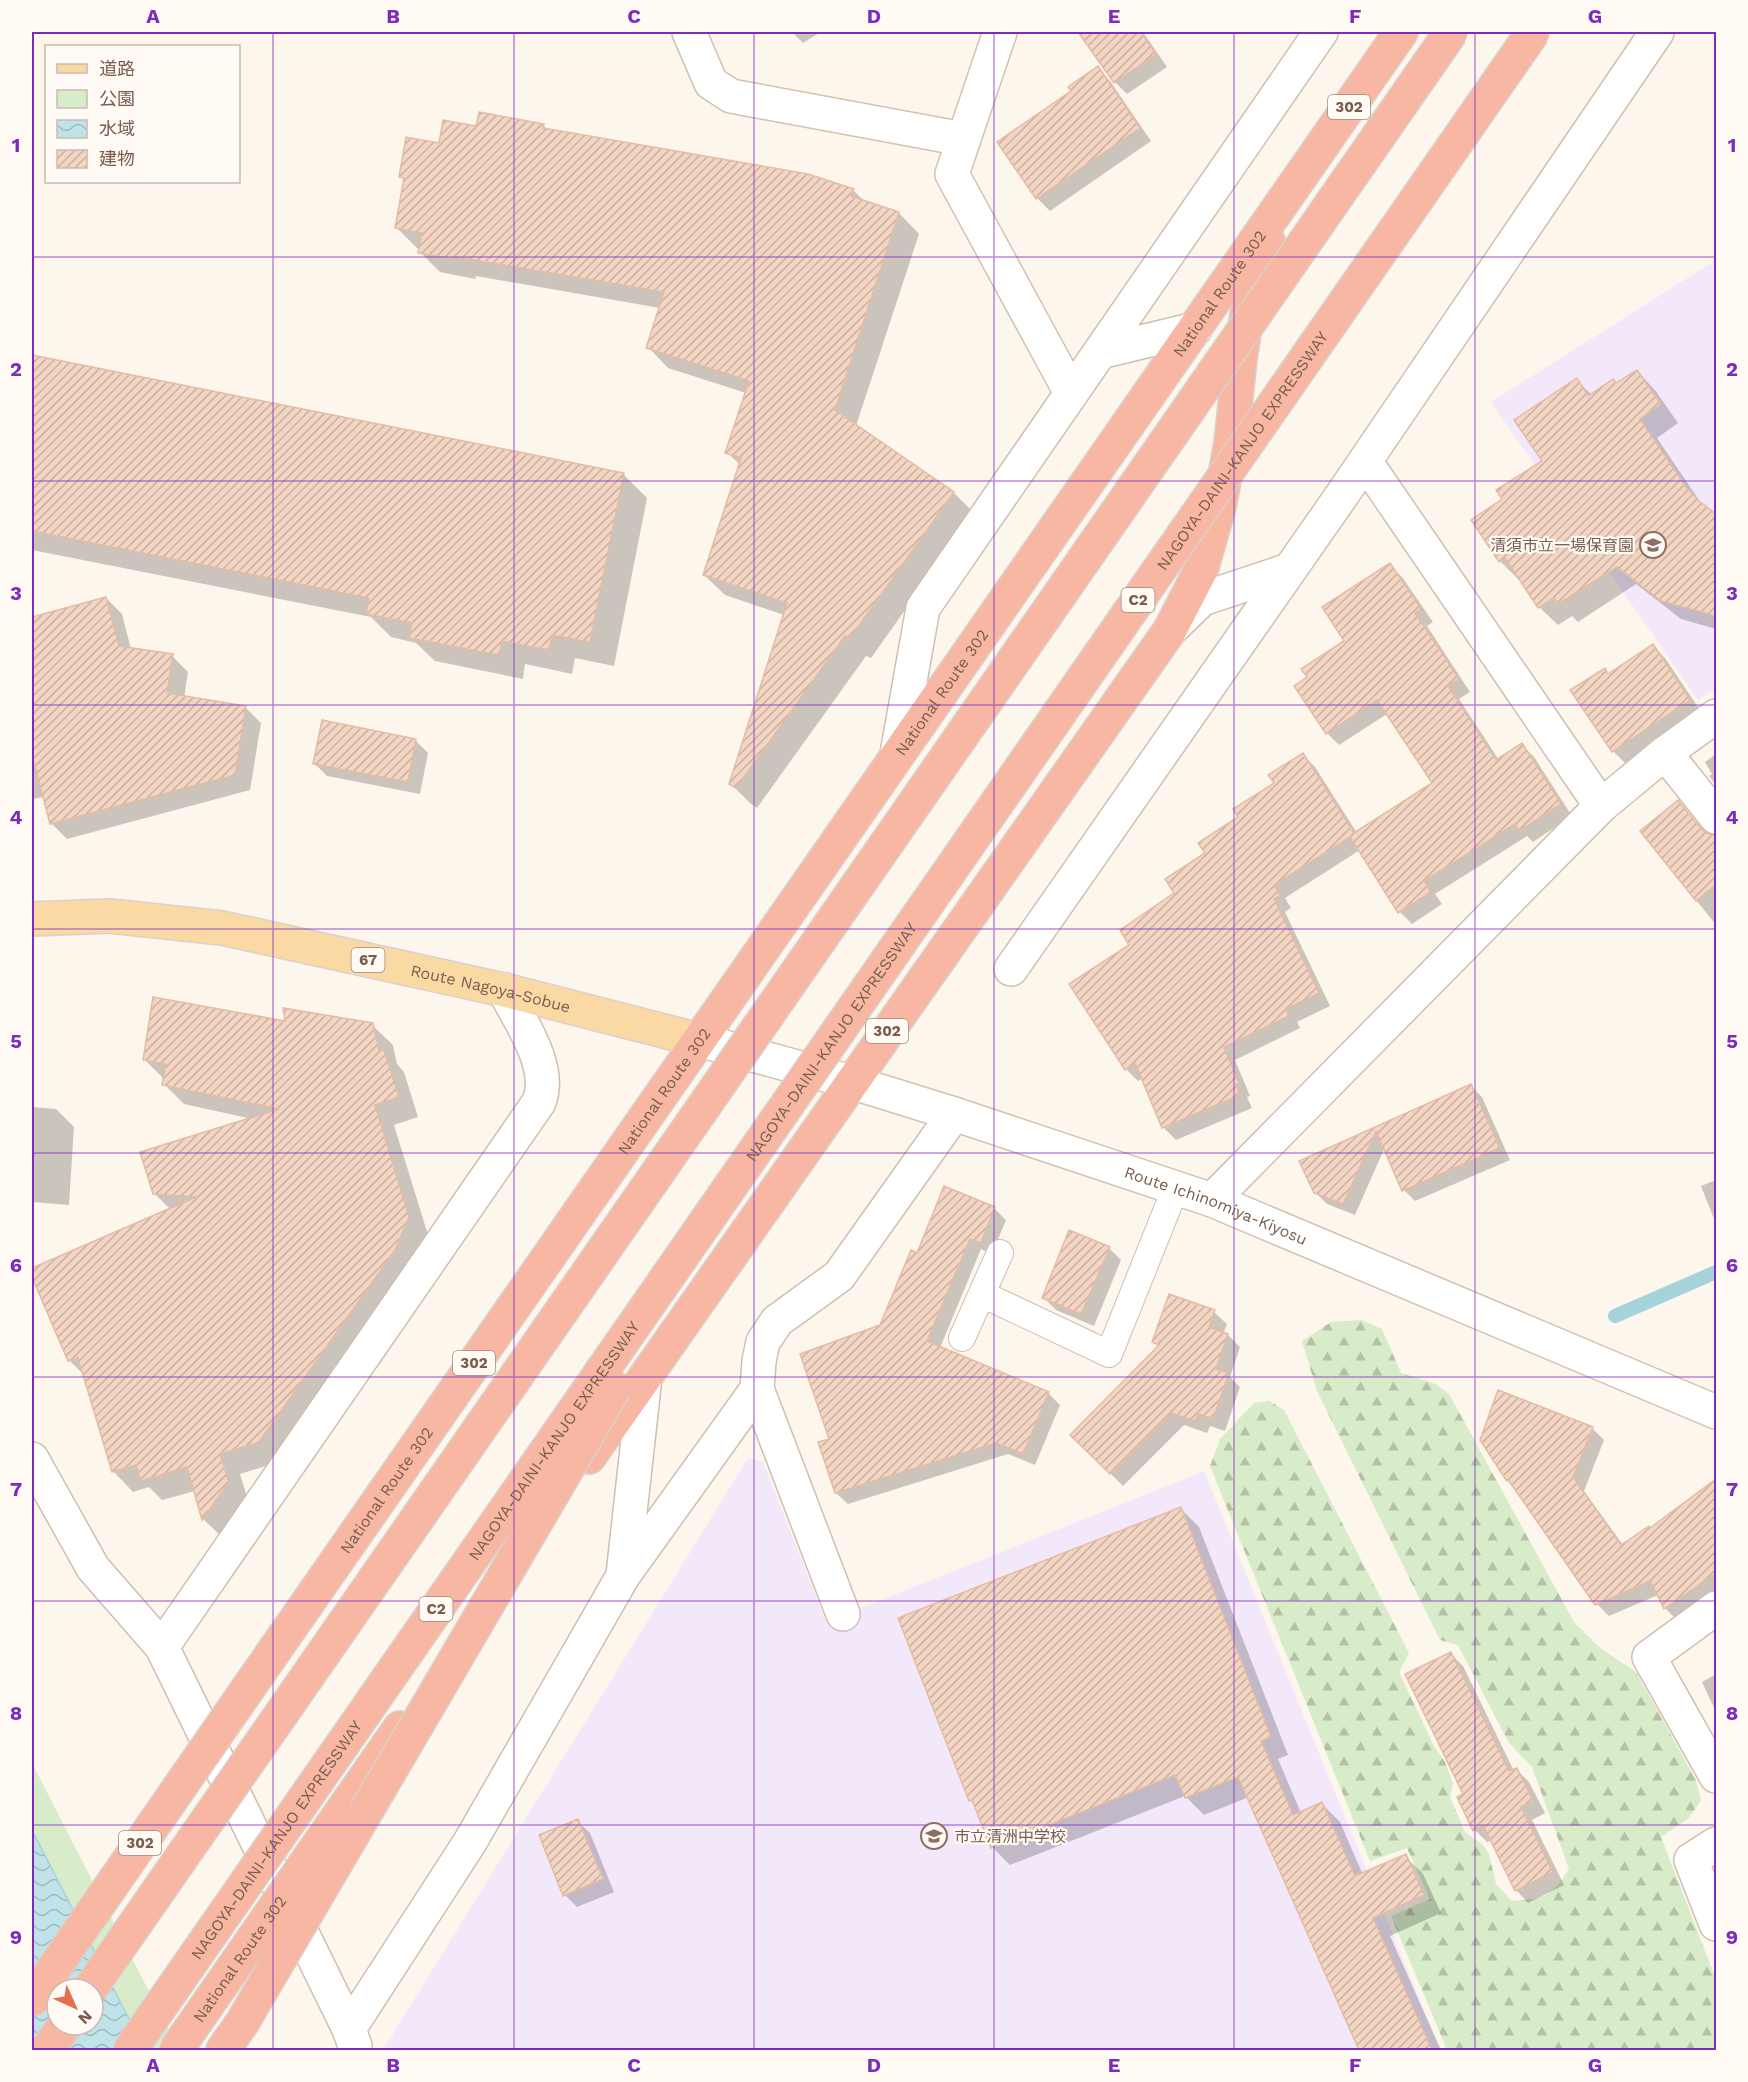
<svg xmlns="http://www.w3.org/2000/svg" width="1748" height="2082" font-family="'Work Sans','Noto Sans JP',sans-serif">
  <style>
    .education { fill: #f3e8fa }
    .green { fill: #d8ecc9 }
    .forest { fill: url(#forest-firs) }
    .water { fill: url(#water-waves); stroke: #a5d3da; stroke-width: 1.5; fill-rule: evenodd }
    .shadow { fill: #0003 }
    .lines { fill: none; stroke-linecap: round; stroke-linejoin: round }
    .stream { stroke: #a5d3da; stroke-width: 14 }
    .building { fill: url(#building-hatch); stroke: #e6bba3; stroke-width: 1.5 }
    .lane-casing { stroke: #d1beb0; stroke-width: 28 }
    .street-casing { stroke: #d1beb0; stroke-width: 36 }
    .secondary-casing { stroke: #d6c0b0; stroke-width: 36 }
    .primary-casing { stroke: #dad1cd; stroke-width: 36 }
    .highway-casing { stroke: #dad1cd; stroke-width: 36 }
    .lane { stroke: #fff; stroke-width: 26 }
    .street { stroke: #fff; stroke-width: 33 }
    .secondary { stroke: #fff; stroke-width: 33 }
    .primary { stroke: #fbd9a5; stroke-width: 33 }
    .highway { stroke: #f7b7a3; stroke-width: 33 }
    .highway-bridge-casing { stroke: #dad1cd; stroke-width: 36; stroke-linecap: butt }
    .highway-bridge { stroke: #f7b7a3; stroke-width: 33 }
    .grid { fill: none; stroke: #7b2cbf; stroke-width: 1.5; stroke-opacity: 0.55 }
    .labels { text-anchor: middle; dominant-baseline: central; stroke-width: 4.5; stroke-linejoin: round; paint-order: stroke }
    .shield { fill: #fffaf3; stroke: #a28b7f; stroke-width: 1.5 }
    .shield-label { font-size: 15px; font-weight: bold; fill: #7a5c4d }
    .street-label { font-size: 16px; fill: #7a5c4d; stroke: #fffaf3 }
    .education-label { font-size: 16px; fill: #785e54; stroke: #fffaf3; text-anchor: end }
    .neatline { fill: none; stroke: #7b2cbf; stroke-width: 2 }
    .grid-label { font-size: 20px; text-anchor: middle; font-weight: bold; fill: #7b2cbf }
  </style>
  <defs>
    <pattern id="forest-firs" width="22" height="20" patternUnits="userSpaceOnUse" patternTransform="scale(1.5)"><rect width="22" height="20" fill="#d8ecc9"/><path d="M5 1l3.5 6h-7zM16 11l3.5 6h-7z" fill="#b4c2a5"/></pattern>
    <pattern id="water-waves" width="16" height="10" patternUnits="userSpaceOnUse" patternTransform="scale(1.5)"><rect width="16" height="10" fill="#bfe3e8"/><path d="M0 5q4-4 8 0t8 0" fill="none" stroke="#a0bbbe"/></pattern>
    <pattern id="building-hatch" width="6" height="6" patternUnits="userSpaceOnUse" patternTransform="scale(1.5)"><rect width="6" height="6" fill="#f3d5c3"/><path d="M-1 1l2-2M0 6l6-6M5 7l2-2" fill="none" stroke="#cab0a1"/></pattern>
  </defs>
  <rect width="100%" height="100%" fill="#fdf6ec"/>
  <path class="education" d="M 1716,260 L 1716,688 L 1698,700 L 1491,402 Z
    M 748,1458 L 763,1462 L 826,1622 L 1204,1471 L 1440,2050 L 383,2050 Z"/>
  <path class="green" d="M 32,1763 L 179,2050 L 145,2050 L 32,1830 Z"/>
  <path class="forest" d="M 1362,1320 L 1382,1329 L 1401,1373 L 1436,1384 L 1449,1394 L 1574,1622 L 1600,1648 L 1636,1672 L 1696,1780 L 1701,1800 L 1689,1818 L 1661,1837 L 1716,1979 L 1716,2050 L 1447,2050 L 1391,1916 L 1430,1899 L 1407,1848 L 1370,1861 L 1210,1466 L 1220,1439 L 1254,1403 L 1269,1401 L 1284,1410 L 1409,1653 L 1399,1672 L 1435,1748 L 1445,1762 L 1453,1783 L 1450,1797 L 1465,1832 L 1483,1845 L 1489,1854 L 1496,1884 L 1512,1901 C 1545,1899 1551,1897 1569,1869 L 1532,1767 L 1509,1743 L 1458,1645 L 1440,1640 L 1317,1391 L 1302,1341 L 1331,1322 Z"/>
  <path class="water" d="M 32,1830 L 145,2050 L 32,2050 ZM 57,1989 L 93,1989 L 93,2025 L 57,2025 Z"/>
  <path class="shadow" d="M 792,32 L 821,32 L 803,43 Z
    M 1080,32 L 1143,32 L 1167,67 L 1127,94 L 1115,82 Z
    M 1098,68 L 1110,81 L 1151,141 L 1050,211 L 1037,198 L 999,142 L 1073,92 Z
    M 543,125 L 549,131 L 853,190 L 865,202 L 899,213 L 919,234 L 856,426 L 954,493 L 974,513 L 871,658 L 866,656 L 757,808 L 751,804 L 731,784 L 784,615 L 725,595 L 704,575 L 740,465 L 727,452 L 746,393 L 668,368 L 648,347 L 660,308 L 476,276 L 475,279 L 440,272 L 420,252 L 420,249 L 417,248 L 397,228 L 405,181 L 401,176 L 440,144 L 477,128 Z
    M 32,357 L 623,474 L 647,498 L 614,666 L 575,658 L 572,674 L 525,664 L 523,679 L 435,661 L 416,643 L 391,637 L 371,617 L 32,550 Z
    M 1637,371 L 1655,390 L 1678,423 L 1657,438 L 1703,506 L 1716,513 L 1716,629 L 1681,619 L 1636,584 L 1578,622 L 1572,616 L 1558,625 L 1539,607 L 1520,578 L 1518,579 L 1500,561 L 1504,499 L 1544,461 L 1576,380 L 1592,395 L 1616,385 Z
    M 1390,565 L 1402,577 L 1433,622 L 1427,626 L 1470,692 L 1459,699 L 1499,760 L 1522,745 L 1534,757 L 1572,816 L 1533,842 L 1527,836 L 1435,894 L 1442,904 L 1412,924 L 1400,912 L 1360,850 L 1285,898 L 1291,908 L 1285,912 L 1330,1006 L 1297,1022 L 1300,1028 L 1235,1060 L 1250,1096 L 1247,1097 L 1252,1108 L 1176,1140 L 1164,1128 L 1143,1078 L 1138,1081 L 1126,1069 L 1131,945 L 1176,894 L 1207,854 L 1302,754 L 1315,767 L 1357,833 L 1434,783 L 1387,714 L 1339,745 L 1327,733 L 1309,678 L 1346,642 Z
    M 106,598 L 122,614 L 131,649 L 172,656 L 188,672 L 184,698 L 245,707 L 261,723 L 250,790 L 67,839 L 51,823 L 44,797 L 32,799 L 32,618 Z
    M 1653,646 L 1665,658 L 1702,713 L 1625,763 L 1613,751 L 1605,670 L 1610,675 Z
    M 416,741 L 428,753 L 420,794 L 327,776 L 315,764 Z
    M 1716,754 L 1716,785 L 1709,776 L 1712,774 L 1705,762 Z
    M 1678,802 L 1709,836 L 1716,837 L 1716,925 L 1642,832 Z
    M 287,1023 L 372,1025 L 393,1045 L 397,1064 L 404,1072 L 418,1117 L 394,1125 L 429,1238 L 279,1462 L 240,1474 L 249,1503 L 223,1538 L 203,1519 L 195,1491 L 162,1500 L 149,1487 L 133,1492 L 113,1471 L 85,1376 L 69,1360 L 32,1270 L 171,1210 L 154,1193 L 252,1119 L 184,1104 L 164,1084 L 165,1080 L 144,1059 Z
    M 1471,1086 L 1482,1097 L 1510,1160 L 1415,1201 L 1404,1190 L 1385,1147 L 1355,1215 L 1327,1204 L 1315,1192 L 1301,1161 Z
    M 32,1107 L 56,1109 L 74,1127 L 69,1205 L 32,1202 Z
    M 1716,1180 L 1716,1224 L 1701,1186 Z
    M 994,1208 L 1006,1220 L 992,1254 L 981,1249 L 940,1348 L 1048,1393 L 1060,1405 L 1035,1465 L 1008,1454 L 848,1504 L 836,1493 L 831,1440 L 881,1327 Z
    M 1109,1248 L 1121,1260 L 1094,1326 L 1056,1310 L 1044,1298 Z
    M 1214,1312 L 1227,1324 L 1223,1334 L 1228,1335 L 1240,1347 L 1230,1377 L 1240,1387 L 1225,1431 L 1210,1426 L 1207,1433 L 1184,1425 L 1123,1486 L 1072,1435 L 1159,1347 L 1154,1342 Z
    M 1592,1428 L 1604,1440 L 1584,1491 L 1623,1545 L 1651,1529 L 1698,1495 L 1716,1502 L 1716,1593 L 1677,1620 L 1665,1608 L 1658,1595 L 1609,1616 L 1597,1604 L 1514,1486 L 1507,1479 Z
    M 1181,1509 L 1199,1527 L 1288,1755 L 1278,1759 L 1301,1813 L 1322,1804 L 1340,1822 L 1363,1875 L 1405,1856 L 1423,1874 L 1441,1913 L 1390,1936 L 1441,2050 L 1360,2050 L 1249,1797 L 1204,1815 L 1185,1796 L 1010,1865 L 992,1847 L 976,1805 L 971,1800 Z
    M 1450,1653 L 1463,1666 L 1514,1771 L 1516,1769 L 1529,1782 L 1545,1813 L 1532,1820 L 1564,1885 L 1528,1903 L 1516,1890 L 1492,1840 L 1487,1842 L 1475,1830 L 1465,1795 Z
    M 1716,1674 L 1716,1712 L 1702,1682 Z
    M 577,1821 L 590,1833 L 614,1892 L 577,1907 L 565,1895 Z"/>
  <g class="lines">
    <path class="stream" d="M 1615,1316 L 1716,1272"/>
  </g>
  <path class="building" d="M 1078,32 L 1141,32 L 1156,54 L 1114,83 Z
    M 1098,66 L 1140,128 L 1036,199 L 997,142 L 1071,91 L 1068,87 Z
    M 479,112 L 544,124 L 543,128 L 808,174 L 854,189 L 851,196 L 899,212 L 835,410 L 954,492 L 850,638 L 845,636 L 736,788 L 729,784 L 787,603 L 703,575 L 741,458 L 725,453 L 749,381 L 646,348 L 664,292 L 456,257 L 455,259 L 418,253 L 422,233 L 395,228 L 404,178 L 399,177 L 406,137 L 439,143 L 443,120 L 476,126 Z
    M 32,355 L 624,473 L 590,642 L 552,635 L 549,650 L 502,641 L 499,655 L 409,638 L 412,623 L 366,614 L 369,598 L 32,531 Z
    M 1637,370 L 1661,404 L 1640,419 L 1686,487 L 1699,501 L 1716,514 L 1716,616 L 1661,601 L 1617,567 L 1558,604 L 1554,598 L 1538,608 L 1505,558 L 1499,562 L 1471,520 L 1502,499 L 1496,490 L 1542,461 L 1514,420 L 1577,378 L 1588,396 L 1613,379 L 1616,383 Z
    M 1390,563 L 1421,609 L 1415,613 L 1459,679 L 1448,686 L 1496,760 L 1522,743 L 1561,804 L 1519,831 L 1515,824 L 1424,881 L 1431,892 L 1398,913 L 1350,837 L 1274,885 L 1280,895 L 1274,899 L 1319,993 L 1286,1009 L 1289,1016 L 1224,1047 L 1239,1083 L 1236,1084 L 1240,1095 L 1162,1128 L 1135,1063 L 1125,1070 L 1069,984 L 1129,945 L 1120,930 L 1174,893 L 1165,879 L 1205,853 L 1198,843 L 1238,817 L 1233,809 L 1274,783 L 1268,775 L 1303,753 L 1354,833 L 1432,783 L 1377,700 L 1326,734 L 1294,686 L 1307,677 L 1301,669 L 1344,641 L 1322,607 Z
    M 106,597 L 119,646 L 173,654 L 167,693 L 246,706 L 235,775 L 50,824 L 32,755 L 32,617 Z
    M 1653,644 L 1690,700 L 1612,752 L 1570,690 L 1605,668 L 1608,674 Z
    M 322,720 L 416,739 L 408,782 L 313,764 Z
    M 1678,800 L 1701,829 L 1709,834 L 1716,835 L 1716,884 L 1696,901 L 1640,831 Z
    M 153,997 L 285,1021 L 283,1008 L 373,1023 L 379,1051 L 384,1050 L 399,1097 L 375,1105 L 409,1217 L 395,1250 L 259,1442 L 220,1454 L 229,1482 L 202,1520 L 187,1467 L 141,1481 L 136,1465 L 112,1472 L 78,1358 L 68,1361 L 32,1277 L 32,1268 L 196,1197 L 153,1194 L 140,1152 L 279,1109 L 162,1085 L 166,1064 L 143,1060 Z
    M 1471,1084 L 1500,1148 L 1402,1191 L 1376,1131 L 1343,1204 L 1314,1193 L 1299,1161 Z
    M 944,1186 L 995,1207 L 981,1243 L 970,1239 L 927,1341 L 1049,1392 L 1023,1454 L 996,1443 L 835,1493 L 818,1442 L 829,1439 L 800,1354 L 880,1325 L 911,1250 L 917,1253 Z
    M 1069,1230 L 1110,1247 L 1081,1314 L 1042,1298 Z
    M 1169,1294 L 1215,1310 L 1209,1327 L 1228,1334 L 1216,1369 L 1229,1373 L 1213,1419 L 1198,1414 L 1195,1421 L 1171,1413 L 1110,1474 L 1070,1435 L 1159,1345 L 1152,1342 Z
    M 1498,1390 L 1593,1427 L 1573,1477 L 1621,1545 L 1649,1526 L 1650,1528 L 1716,1479 L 1716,1573 L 1664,1609 L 1650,1581 L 1595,1605 L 1509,1481 L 1506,1480 L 1480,1440 Z
    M 1181,1507 L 1271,1737 L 1261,1741 L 1293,1815 L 1322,1802 L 1355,1876 L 1406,1854 L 1424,1895 L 1373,1918 L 1432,2050 L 1359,2050 L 1238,1777 L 1185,1798 L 1175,1775 L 991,1848 L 972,1800 L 969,1801 L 898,1618 Z
    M 1451,1652 L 1509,1771 L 1517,1768 L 1533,1801 L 1521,1807 L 1553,1872 L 1515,1891 L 1483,1825 L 1473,1831 L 1457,1797 L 1463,1794 L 1405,1674 Z
    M 578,1819 L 603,1879 L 563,1896 L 539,1835 Z"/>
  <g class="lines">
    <defs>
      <path id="lane" d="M 982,1294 L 1109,1354 L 1176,1187
        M 962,1338 L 1000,1253"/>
      <path id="street" d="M 1100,352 L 1195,329
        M 1365,461 L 1601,806
        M 1172,628 L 1202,599 L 1289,570
        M 1665,753 L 1716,817
        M 897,754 L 923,608 L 1321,32
        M 1011,969 L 1342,495 L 1657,32
        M 1212,1200 L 1601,806 L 1665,753 L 1716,716
        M 757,1389 L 843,1614
        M 32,1459 L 93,1568 L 162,1647 L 349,2029 L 355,2046
        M 623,1575 L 645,1377
        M 1716,1608 L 1649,1657 L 1716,1776
        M 162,1647 L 539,1102 C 553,1067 520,1021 504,990
        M 1716,1844 L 1691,1860 L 1716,1924
        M 349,2029 L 470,1842 L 623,1576 L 757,1389 L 759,1361 L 763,1342 L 777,1321 L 839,1276 L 954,1114"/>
      <g id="secondary">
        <path d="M 689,32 L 711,83 L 731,96 L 963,139"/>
        <path d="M 1000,32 L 952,174 L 1071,393"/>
        <path id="s1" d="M 699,1040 L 851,1082 L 954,1114 L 1212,1200 L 1716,1412"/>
      </g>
      <g id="primary">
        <path id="s2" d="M 32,919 L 110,916 L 222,928 L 504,990 L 699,1040"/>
      </g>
      <g id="highway">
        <path d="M 589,1457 L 1170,630 L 1201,570 L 1219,507 L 1231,443 L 1240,359 L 1249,302 L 1268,241"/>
        <path id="s3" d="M 249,1687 L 1401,32"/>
        <path d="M 338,1817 L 400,1728"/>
        <path d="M 47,2050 L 65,2025"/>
        <path d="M 223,2050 L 242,2023"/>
      </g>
    </defs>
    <use href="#lane" class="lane-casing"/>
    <use href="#street" class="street-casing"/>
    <use href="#secondary" class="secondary-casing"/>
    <use href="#primary" class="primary-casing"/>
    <use href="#highway" class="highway-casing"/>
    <use href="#lane" class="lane"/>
    <use href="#street" class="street"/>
    <use href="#secondary" class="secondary"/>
    <use href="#primary" class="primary"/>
    <use href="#highway" class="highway"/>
    <defs>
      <g id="highway-bridge">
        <path d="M 90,1989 L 1451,32"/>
        <path d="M 32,2000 L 249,1687"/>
        <path d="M 242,2023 L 615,1387"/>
        <path id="s4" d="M 130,2050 L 1533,32"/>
        <path id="s5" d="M 176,2050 L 338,1817"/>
      </g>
    </defs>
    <use href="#highway-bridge" class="highway-bridge-casing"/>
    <use href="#highway-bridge" class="highway-bridge"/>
  </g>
  <path class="grid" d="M 273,32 L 273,2050M 514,32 L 514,2050M 754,32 L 754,2050M 994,32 L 994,2050M 1234,32 L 1234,2050M 1475,32 L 1475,2050M 32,257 L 1716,257M 32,481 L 1716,481M 32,705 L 1716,705M 32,929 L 1716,929M 32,1153 L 1716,1153M 32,1377 L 1716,1377M 32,1601 L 1716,1601M 32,1825 L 1716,1825"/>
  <defs>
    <symbol id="school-ring" viewBox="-11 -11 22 22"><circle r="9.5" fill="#fffaf3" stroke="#8d6e63" stroke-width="1.5"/><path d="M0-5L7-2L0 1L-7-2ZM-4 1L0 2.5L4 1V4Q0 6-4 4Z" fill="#8d6e63"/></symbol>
  </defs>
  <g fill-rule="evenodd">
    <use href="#school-ring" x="1638" y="530" width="30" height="30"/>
    <use href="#school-ring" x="919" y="1821" width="30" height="30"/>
  </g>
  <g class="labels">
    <g class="shield">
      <rect x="1328" y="95" width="42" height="24" rx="4.5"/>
      <rect x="1121.5" y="588" width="33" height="24" rx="4.5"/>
      <rect x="351.5" y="948" width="33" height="24" rx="4.5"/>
      <rect x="866" y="1019" width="42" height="24" rx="4.5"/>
      <rect x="453" y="1351" width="42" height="24" rx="4.5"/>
      <rect x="419.5" y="1597" width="33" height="24" rx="4.5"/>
      <rect x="119" y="1831" width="42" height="24" rx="4.5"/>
    </g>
    <g class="shield-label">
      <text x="1349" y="107">302</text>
      <text x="1138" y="600">C2</text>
      <text x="368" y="960">67</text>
      <text x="887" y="1031">302</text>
      <text x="474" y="1363">302</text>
      <text x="436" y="1609">C2</text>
      <text x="140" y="1843">302</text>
    </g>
    <g class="street-label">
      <text stroke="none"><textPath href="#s3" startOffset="1698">National Route 302</textPath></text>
      <text stroke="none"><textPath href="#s4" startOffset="1948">NAGOYA-DAINI-KANJO EXPRESSWAY</textPath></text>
      <text stroke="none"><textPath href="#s3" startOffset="1212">National Route 302</textPath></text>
      <text stroke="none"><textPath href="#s2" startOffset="466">Route Nagoya-Sobue</textPath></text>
      <text stroke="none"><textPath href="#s4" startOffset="1228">NAGOYA-DAINI-KANJO EXPRESSWAY</textPath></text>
      <text stroke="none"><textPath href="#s3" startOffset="726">National Route 302</textPath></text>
      <text stroke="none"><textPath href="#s1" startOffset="543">Route Ichinomiya-Kiyosu</textPath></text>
      <text stroke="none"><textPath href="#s4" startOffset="742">NAGOYA-DAINI-KANJO EXPRESSWAY</textPath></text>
      <text stroke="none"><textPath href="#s3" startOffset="240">National Route 302</textPath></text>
      <text stroke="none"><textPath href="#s4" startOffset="256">NAGOYA-DAINI-KANJO EXPRESSWAY</textPath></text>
      <text stroke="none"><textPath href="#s5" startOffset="111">National Route 302</textPath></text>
    </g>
    <g class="education-label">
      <text x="1634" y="545">清須市立一場保育園</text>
      <text x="954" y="1836" text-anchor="start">市立清洲中学校</text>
    </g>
  </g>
  <rect width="1748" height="2082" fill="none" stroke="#fffaf3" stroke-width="66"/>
  <rect x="45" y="45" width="195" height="138" fill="#fffaf3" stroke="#cabbb1" stroke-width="1.5"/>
  <rect x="57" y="64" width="30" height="9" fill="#fbd9a5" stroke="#cabbb1" stroke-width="1.5"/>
  <text x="99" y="75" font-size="18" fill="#7a5c4d">道路</text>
  <rect x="57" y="90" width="30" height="18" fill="#d8ecc9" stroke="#cabbb1" stroke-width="1.5"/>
  <text x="99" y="105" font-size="18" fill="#7a5c4d">公園</text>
  <rect x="57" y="120" width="30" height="18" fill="url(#water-waves)" stroke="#cabbb1" stroke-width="1.5"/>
  <text x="99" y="135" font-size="18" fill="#7a5c4d">水域</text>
  <rect x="57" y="150" width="30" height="18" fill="url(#building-hatch)" stroke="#cabbb1" stroke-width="1.5"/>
  <text x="99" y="165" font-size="18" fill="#7a5c4d">建物</text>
  <g transform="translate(75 2007) rotate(135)"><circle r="28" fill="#fffaf3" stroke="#cabbb1" stroke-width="1.5"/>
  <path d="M0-4.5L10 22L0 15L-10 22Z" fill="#e76f51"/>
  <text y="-9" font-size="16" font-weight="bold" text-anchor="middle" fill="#7a5c4d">N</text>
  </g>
  <rect x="33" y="33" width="1682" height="2016" class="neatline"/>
  <g class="grid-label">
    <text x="153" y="23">A</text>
    <text x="393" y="23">B</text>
    <text x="634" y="23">C</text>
    <text x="874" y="23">D</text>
    <text x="1114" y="23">E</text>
    <text x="1355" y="23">F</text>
    <text x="1595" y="23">G</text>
    <text x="16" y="152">1</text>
    <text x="1732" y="152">1</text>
    <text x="16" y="376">2</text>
    <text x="1732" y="376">2</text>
    <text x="16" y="600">3</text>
    <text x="1732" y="600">3</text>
    <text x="16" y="824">4</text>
    <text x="1732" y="824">4</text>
    <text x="16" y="1048">5</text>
    <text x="1732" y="1048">5</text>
    <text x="16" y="1272">6</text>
    <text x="1732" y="1272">6</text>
    <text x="16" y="1496">7</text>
    <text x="1732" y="1496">7</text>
    <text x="16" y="1720">8</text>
    <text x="1732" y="1720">8</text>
    <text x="16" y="1944">9</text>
    <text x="1732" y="1944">9</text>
    <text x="153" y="2072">A</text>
    <text x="393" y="2072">B</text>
    <text x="634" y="2072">C</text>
    <text x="874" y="2072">D</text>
    <text x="1114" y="2072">E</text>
    <text x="1355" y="2072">F</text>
    <text x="1595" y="2072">G</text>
  </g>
</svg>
